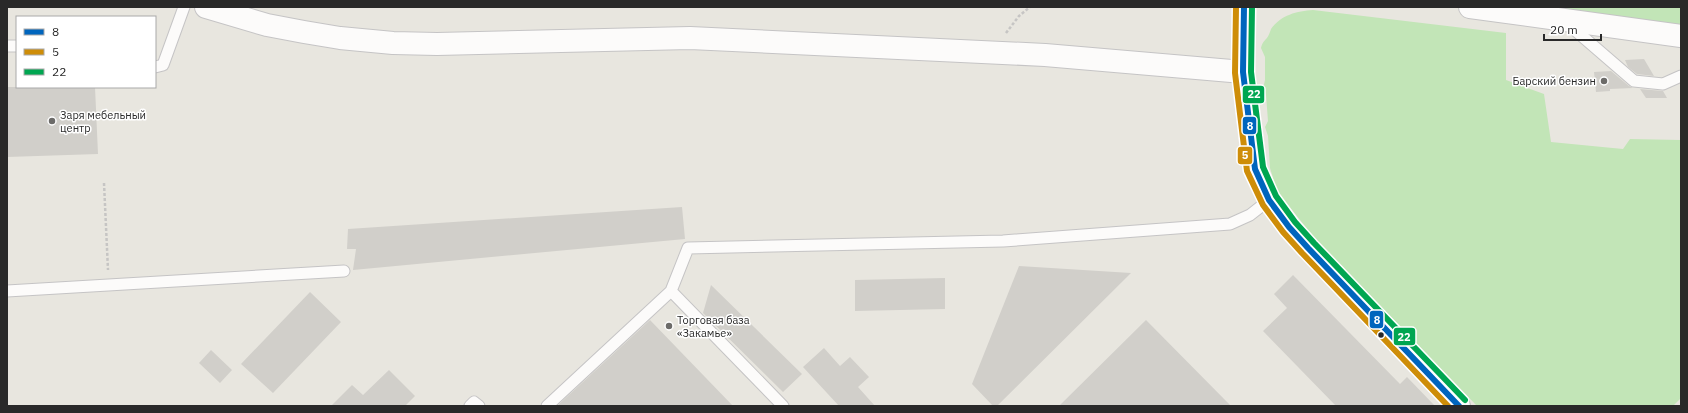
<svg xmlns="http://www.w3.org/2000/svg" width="1688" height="413" font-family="'IBM Plex Sans',sans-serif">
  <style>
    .green { fill: #c2e5b7 }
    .building { fill: #d1cfca }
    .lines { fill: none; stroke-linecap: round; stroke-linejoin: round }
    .service-casing { stroke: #c5c4c5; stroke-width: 13 }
    .minor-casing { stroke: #c5c4c5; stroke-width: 24 }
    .secondary-casing { stroke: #c5c4c5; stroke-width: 24 }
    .path { stroke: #c6c5c4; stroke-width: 2.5; stroke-dasharray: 3 2; stroke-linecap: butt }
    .service { stroke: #fcfbfa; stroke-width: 11 }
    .minor { stroke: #fcfbfa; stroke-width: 22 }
    .secondary { stroke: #fcfbfa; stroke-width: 22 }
    .bus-1-casing { stroke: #fff; stroke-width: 9 }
    .bus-2-casing { stroke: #fff; stroke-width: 9 }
    .bus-3-casing { stroke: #fff; stroke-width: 9 }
    .bus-1 { stroke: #0065bd; stroke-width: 6 }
    .bus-2 { stroke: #ce8d08; stroke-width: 6 }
    .bus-3 { stroke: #00a651; stroke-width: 6 }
    .poi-dot { fill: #6c6b69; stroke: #fff; stroke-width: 1.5 }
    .bus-dot { fill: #292929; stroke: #fff; stroke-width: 1.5 }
    .labels { text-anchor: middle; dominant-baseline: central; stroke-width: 3; stroke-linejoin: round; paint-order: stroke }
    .poi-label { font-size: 11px; fill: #292929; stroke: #fff; text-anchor: start }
    .line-badge { stroke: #fff; stroke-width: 1.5 }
    .badge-label { font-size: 11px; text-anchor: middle; font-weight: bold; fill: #fff }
  </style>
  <rect width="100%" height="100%" fill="#e8e6df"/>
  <path class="green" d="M 1514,7 L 1681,7 L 1681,27 Z
    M 1313,10 L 1506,33 L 1506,80 L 1544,94 L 1551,142 L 1623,149 L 1630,139 L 1681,140 L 1681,398 L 1673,406 L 1477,406 L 1312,235 L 1277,191 L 1270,168 L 1268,136 L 1265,127 L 1268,121 L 1266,95 L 1263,89 L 1265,80 L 1265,57 L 1261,48 C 1262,43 1264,41 1267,38 C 1269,35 1270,32 1271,29 C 1281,15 1297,11 1313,10 Z"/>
  <path class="building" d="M 1644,59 L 1654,76 L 1637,74 L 1628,67 L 1625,60 Z
    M 1611,71 L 1629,86 L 1633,88 L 1610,89 L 1610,91 L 1596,92 L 1594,72 Z
    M 7,87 L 95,87 L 98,154 L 7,157 Z
    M 1640,89 L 1663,91 L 1667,98 L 1646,98 Z
    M 682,207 L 685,239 L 353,270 L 356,249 L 347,249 L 348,229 Z
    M 1019,266 L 1131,273 L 997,406 L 993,406 L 972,384 Z
    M 1293,275 L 1400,384 L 1407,377 L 1435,406 L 1336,406 L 1263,331 L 1287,308 L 1274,294 Z
    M 945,278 L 945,309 L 855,311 L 855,280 Z
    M 711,285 L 802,374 L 783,392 L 703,313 Z
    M 310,292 L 341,322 L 273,393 L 241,364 Z
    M 650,320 L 733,406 L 557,406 Z
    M 1146,320 L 1231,406 L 1059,406 Z
    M 824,348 L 840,366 L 850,357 L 869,377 L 858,387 L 875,406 L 839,406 L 803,367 Z
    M 211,350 L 232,370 L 220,383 L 199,363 Z
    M 389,370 L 415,396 L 405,406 L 331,406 L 352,385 L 363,395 Z"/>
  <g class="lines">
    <defs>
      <path id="service" d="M 1568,24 L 1634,81 L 1663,84 L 1681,76
        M 7,46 L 17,46
        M 155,67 L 163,65 L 184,7
        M 7,291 L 344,271
        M 671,291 L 783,406
        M 470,406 L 474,402 L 479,406
        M 547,406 L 671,291 L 688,248 L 1003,241 L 1230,224 L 1250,215 L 1269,200"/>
      <path id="minor" d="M 206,7 L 267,25 L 304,32 L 340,38 L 393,43 L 437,44 L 690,38 L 1045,55 L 1243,72"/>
      <path id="secondary" d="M 1244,7 L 1243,72 L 1255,169 L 1269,200 L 1289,227 L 1308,248 L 1459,406
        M 1470,7 L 1681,36"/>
    </defs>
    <use href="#service" class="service-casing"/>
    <use href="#minor" class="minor-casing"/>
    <use href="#secondary" class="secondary-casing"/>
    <path class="path" d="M 1006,33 L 1019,16 L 1030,7
      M 104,183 L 108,270"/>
    <use href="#service" class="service"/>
    <use href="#minor" class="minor"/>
    <use href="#secondary" class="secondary"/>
    <defs>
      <path id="bus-1" d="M 1244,7 L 1243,72 L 1255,169 L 1269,200 L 1289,227 L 1308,248 L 1459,406"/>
      <path id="bus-2" d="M 1236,7 L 1235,73 L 1247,171 L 1263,205 L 1283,232 L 1302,253 L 1448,406"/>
      <path id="bus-3" d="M 1252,7 L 1251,72 L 1263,167 L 1276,196 L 1295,222 L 1314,243 L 1465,400"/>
    </defs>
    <use href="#bus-1" class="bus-1-casing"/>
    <use href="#bus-2" class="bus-2-casing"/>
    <use href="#bus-3" class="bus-3-casing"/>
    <use href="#bus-1" class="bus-1"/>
    <use href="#bus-2" class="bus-2"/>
    <use href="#bus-3" class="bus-3"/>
  </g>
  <g class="poi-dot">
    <circle cx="1604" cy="81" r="4"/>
    <circle cx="52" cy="121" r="4"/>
    <circle cx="669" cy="326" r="4"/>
  </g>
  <circle class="bus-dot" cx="1381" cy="335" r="3.5"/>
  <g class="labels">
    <g class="poi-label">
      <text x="1596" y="81" text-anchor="end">Барский бензин</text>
      <text x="60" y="115">Заря мебельный<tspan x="60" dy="13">центр</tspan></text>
      <text x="677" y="320">Торговая база<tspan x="677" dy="13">«Закамье»</tspan></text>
    </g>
  </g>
  <g class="line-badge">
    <rect x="1242" y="85" width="23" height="19" rx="4" fill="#00a651"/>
    <rect x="1242" y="116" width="15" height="19" rx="4" fill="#0065bd"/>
    <rect x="1237" y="146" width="16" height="19" rx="4" fill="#ce8d08"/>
    <rect x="1369" y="310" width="15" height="19" rx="4" fill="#0065bd"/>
    <rect x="1393" y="327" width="23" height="19" rx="4" fill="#00a651"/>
  </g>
  <g class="badge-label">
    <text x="1254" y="98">22</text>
    <text x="1250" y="130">8</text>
    <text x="1245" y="159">5</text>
    <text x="1377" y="324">8</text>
    <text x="1404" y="341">22</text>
  </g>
  <rect width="1688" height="413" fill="none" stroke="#292929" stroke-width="16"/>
  <rect x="16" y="16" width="140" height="72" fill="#ffffff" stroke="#a9a9a9"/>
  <rect x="24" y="29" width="20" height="6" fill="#0065bd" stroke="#a9a9a9"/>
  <text x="52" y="36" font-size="12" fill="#292929">8</text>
  <rect x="24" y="49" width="20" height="6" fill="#ce8d08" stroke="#a9a9a9"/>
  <text x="52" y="56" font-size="12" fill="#292929">5</text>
  <rect x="24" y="69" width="20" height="6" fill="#00a651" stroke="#a9a9a9"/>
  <text x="52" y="76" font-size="12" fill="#292929">22</text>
  <path d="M1544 34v6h57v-6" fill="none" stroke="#292929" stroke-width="2"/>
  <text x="1550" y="34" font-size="12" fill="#292929" stroke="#ffffff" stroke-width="3" paint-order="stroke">20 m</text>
</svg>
